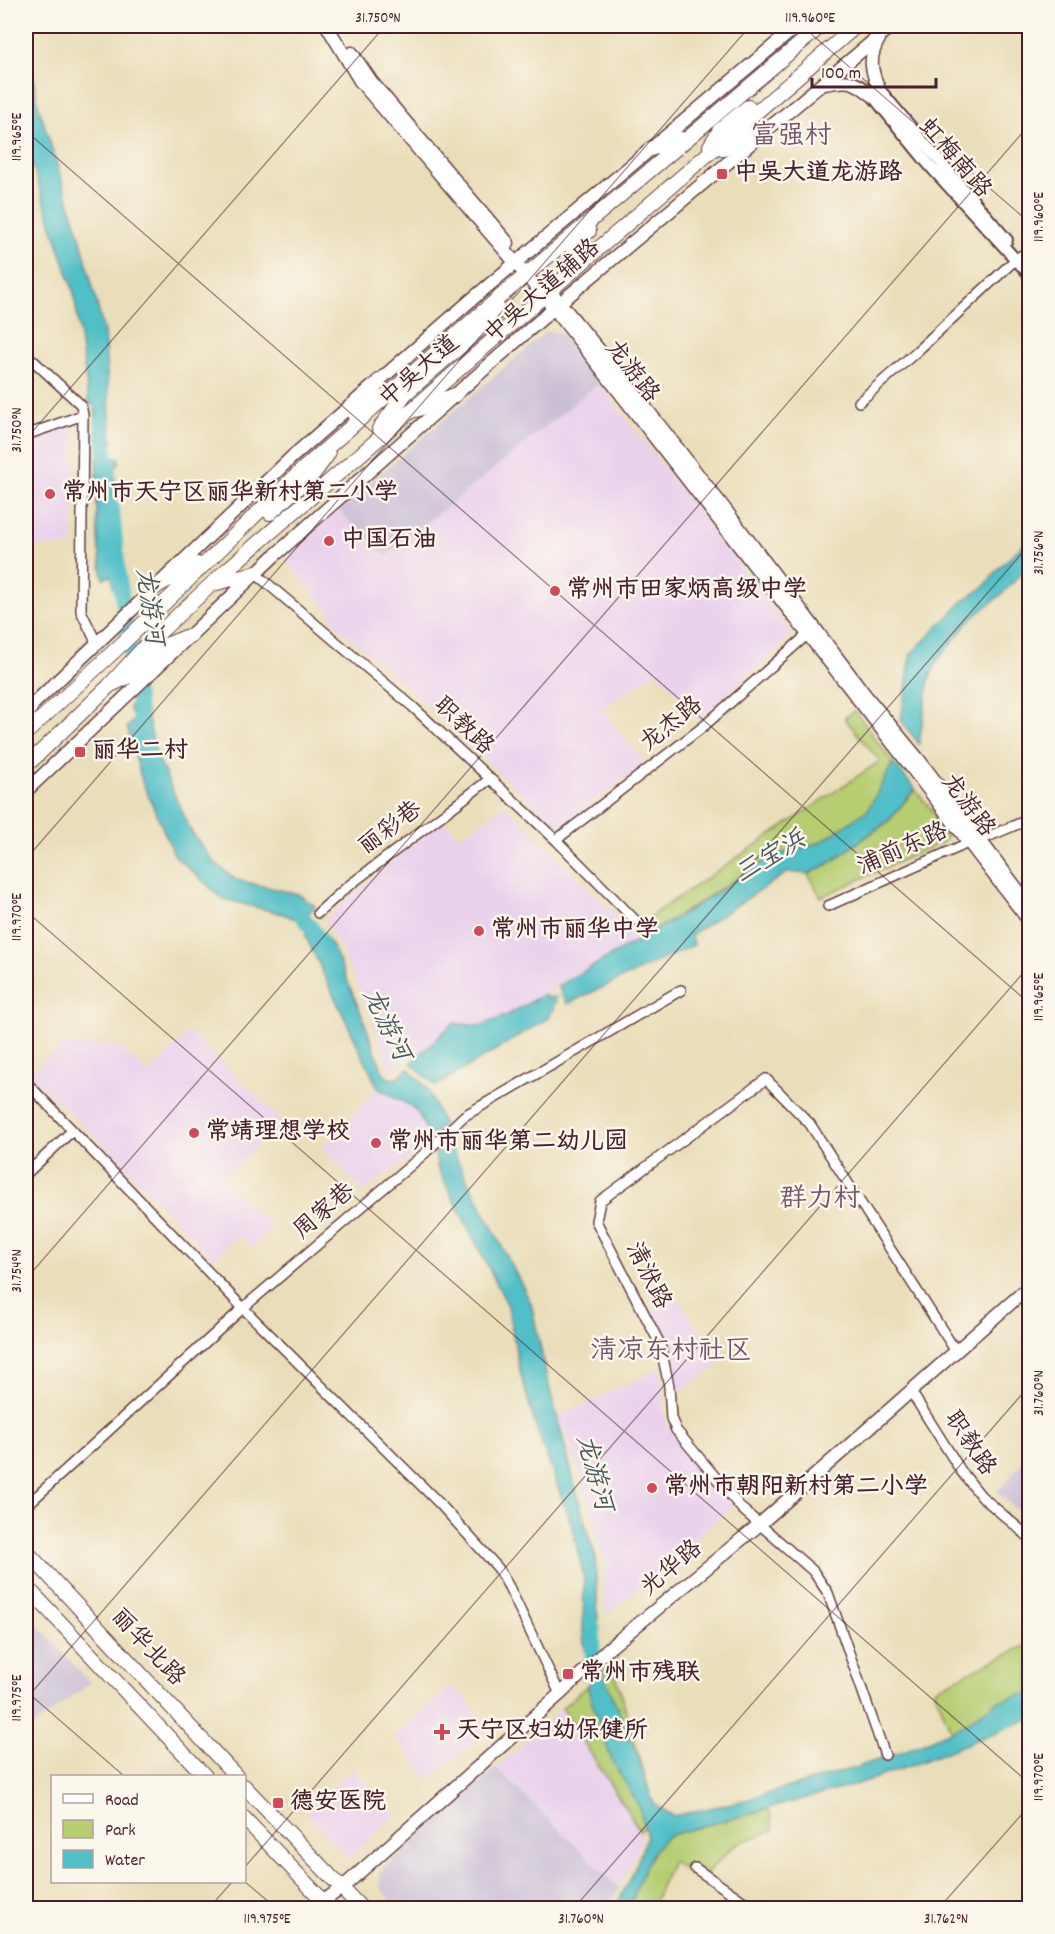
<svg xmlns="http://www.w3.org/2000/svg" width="1055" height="1934" font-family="Dekko,'LXGW WenKai TC',sans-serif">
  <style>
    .built { fill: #ead1ec }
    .industrial { fill: #cabfd6 }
    .green { fill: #b6cd72; stroke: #80764e; stroke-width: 1.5 }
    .water { fill: #51bfc7; stroke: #4e6f79; stroke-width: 1.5 }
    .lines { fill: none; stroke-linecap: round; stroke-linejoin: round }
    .stream { stroke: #51bfc7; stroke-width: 2 }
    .river { stroke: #51bfc7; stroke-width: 15 }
    .minor-casing { stroke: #623c40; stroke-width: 12 }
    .tertiary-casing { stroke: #623c40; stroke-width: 14 }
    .secondary-casing { stroke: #623c40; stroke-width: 15 }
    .primary-casing { stroke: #623c40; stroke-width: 16 }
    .minor { stroke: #fff; stroke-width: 9 }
    .tertiary { stroke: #fff; stroke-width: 10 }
    .secondary { stroke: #fff; stroke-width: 12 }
    .primary { stroke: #fff; stroke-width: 14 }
    .ticks { fill: none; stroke: #4a1f2b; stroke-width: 1.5; stroke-opacity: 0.45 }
    .poi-dot { fill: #d1495b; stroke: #fbf7ec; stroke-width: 2 }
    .labels { text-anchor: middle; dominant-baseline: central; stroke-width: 5; stroke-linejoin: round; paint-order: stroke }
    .street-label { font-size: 24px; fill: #4a1f2b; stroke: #fbf7ec }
    .poi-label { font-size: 24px; font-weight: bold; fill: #4a1f2b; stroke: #fbf7ec; text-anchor: start }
    .water-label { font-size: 26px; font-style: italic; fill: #4c5762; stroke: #fbf7ec }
    .quarter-label { font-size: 27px; fill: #74556e; stroke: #fbf7ec }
    .neatline { fill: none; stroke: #4a1f2b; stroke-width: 2 }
    .ticks-label { font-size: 15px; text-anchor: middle; fill: #4a1f2b }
  </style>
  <rect width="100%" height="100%" fill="#fbf7ec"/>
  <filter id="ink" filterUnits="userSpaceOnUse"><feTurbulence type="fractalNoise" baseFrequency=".0167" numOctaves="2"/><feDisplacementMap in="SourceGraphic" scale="12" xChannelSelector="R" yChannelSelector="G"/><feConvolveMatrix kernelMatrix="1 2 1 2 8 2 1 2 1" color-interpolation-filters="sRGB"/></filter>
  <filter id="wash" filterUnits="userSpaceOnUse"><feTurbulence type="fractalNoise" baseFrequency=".008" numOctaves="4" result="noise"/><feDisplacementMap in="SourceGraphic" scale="24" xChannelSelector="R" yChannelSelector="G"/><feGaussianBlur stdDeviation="1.35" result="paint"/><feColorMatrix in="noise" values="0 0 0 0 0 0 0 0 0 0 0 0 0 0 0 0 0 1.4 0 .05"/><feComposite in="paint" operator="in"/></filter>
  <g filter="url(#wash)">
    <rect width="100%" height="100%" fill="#eadeba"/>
    <path class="built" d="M 599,383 L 792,634 L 699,721 L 657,670 L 602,710 L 645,764 L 558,828 L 415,694 L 338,627 L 328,610 L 285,559 L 338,510 L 386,556 Z
      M 68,426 L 75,430 L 73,546 L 26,547 L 26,441 Z
      M 505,805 L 610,910 L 635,942 L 506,1016 L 479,1026 L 453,1023 L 417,1056 L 410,1055 L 394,1068 L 387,1065 L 378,1033 L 357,984 L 338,942 L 324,921 L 381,870 L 444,820 L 460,837 Z
      M 189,1032 L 282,1120 L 222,1180 L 272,1227 L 253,1247 L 238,1235 L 213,1260 L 105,1146 L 29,1075 L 62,1045 L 121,1047 L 149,1073 Z
      M 378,1088 L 411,1106 L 418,1113 L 430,1138 L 414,1155 L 363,1191 L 322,1148 Z
      M 675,1295 L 721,1363 L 675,1396 L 666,1344 L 650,1312 Z
      M 659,1369 L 663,1389 L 665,1418 L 673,1434 L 733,1506 L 607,1615 L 603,1599 L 605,1564 L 580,1471 L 558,1417 Z
      M 453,1685 L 490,1728 L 430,1779 L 394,1736 Z
      M 562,1708 L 640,1831 L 642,1840 L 619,1888 L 496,1768 Z
      M 353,1769 L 396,1815 L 348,1859 L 305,1812 Z"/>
    <path class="industrial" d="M 546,332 L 560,332 L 599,383 L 386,556 L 338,510 Z
      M 1029,1455 L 1029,1520 L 997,1492 Z
      M 26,1612 L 90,1683 L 26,1732 Z
      M 496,1768 L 619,1888 L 609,1908 L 397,1908 L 380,1887 L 380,1871 Z"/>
    <path class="green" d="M 855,711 L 893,763 L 868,810 L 821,842 L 771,857 L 654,931 L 645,920 L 880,761 L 844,718 Z
      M 915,789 L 944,826 L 948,834 L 943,842 L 821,897 L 808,874 L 828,864 L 889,821 Z
      M 1029,1644 L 1029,1704 L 951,1731 L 934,1689 Z
      M 612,1663 L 652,1800 L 657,1806 L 667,1812 L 640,1831 L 562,1708 Z
      M 769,1809 L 774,1830 L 736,1844 L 709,1871 L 702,1881 L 672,1861 L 652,1908 L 629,1908 C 638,1886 649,1846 670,1835 Z"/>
    <path class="water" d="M 26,42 L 39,108 L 81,240 L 104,332 L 112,442 L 98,443 L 95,405 L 89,404 L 74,293 L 26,146 Z
      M 119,457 L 119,463 L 115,469 L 113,549 L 121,562 L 122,580 L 113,588 L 112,576 L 103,578 C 96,538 96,499 97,459 Z
      M 1029,539 L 1029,565 L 1003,593 L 969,621 L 937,661 L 929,680 L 919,744 L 901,720 L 911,654 L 963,601 L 985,586 L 997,570 Z
      M 139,697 L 141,710 L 146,710 L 156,754 L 192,833 L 212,860 L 236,880 L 298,894 L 315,906 L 301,921 L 283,914 L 223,899 L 175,856 L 142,781 L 127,727 L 134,720 L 129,707 Z
      M 893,763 L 915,789 L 889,820 L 828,864 L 808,874 L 788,872 L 692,934 L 691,939 L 694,945 L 567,1004 L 558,986 L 685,913 L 771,857 L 821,842 L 868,810 Z
      M 313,922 L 332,945 L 361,1013 L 382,1070 L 388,1078 L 396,1079 L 408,1068 L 427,1088 L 443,1124 L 430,1138 L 418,1113 L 411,1106 L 378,1088 L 306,937 L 306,928 Z
      M 544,994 L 548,999 L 553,996 L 556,1002 L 552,1006 L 554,1009 L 549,1013 L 550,1017 L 436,1086 L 411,1063 L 453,1023 L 479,1026 L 506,1016 Z
      M 448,1142 L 531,1303 L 547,1379 L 588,1534 L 595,1554 L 599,1641 L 586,1655 L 583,1636 L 584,1577 L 571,1523 L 535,1424 L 519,1368 L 508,1306 L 437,1167 L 435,1152 Z
      M 602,1672 L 638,1756 L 652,1800 L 657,1806 L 673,1816 L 742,1801 L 861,1766 L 912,1748 L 960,1727 L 998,1701 L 1029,1693 L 1029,1719 L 913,1765 L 855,1785 L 670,1835 C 649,1846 638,1886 629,1908 L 615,1908 L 635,1868 L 647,1836 L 639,1806 L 611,1759 L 587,1686 Z"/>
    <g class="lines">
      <path class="stream" d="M 899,773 L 903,762
        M 554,1000 L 564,993"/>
      <path class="river" d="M 102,422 L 108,476
        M 112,506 L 119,576 L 140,717
        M 289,907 L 297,909 L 321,941
        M 593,1628 L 592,1666 L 603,1695"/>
    </g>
  </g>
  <g filter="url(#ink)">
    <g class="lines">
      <defs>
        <path id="minor" d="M 26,354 L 81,405 L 83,415 L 81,611 L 96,642
          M 859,402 L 916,352 L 1016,259 L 1030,250
          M 26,435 L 83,415
          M 255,573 L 413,707 L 556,840 L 635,920
          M 556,840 L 704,726 L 808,634
          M 828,906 L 968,843 L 980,840 L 1030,819
          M 318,913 L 347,887 L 490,779
          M 26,1082 L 243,1308 L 439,1503 L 498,1568 L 509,1587 L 560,1694
          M 26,1174 L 72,1131
          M 910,1390 L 961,1471 L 981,1496 L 1030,1538
          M 26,1506 L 243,1308 L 424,1154 L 464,1116 L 681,990
          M 885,1755 L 828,1593 L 813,1571 L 742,1509 L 676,1430 L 671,1418 L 669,1386 L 660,1344 L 596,1221 L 600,1201 L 766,1079 L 810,1124 L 955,1350
          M 695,1868 L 753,1908"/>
        <path id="tertiary" d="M 879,89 L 936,157 L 1007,240
          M 872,95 L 930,166 L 1030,275"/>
        <path id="secondary" d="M 327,26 L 360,81 L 554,308 L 915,772 L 1030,922
          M 879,39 C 868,57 871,71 879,89
          M 352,53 L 371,81 L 508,243
          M 825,84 C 849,79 853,80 872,95
          M 555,297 L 624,380 L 724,508 L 866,696 L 919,760 L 1030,906
          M 26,711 L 292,457 L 470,301 L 797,26
          M 26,791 L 274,556 L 455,395 L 554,308 L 891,26
          M 314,1908 L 343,1887 L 560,1694 L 608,1649 L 760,1524 L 1030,1286"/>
        <path id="primary" d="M 710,146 L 719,131 L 748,107
          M 650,149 L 682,139
          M 724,149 L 733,142 L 770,126
          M 589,231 L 580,239 L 573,251 L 577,255 L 592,250
          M 416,410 L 455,395
          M 355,417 L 379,381
          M 379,429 L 405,394 L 485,325 L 499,310 L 496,306 L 487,310
          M 270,513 L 315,472 L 328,454
          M 213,584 L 255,573
          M 153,588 L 197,564
          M 113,684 L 130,676 L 161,647 L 191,635
          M 26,715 L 31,706
          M 26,733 L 124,642 L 303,469 L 481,313 L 821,26
          M 26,766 L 108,687 L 146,645 L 229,568 L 856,26
          M 26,1551 L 236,1776
          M 26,1586 L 205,1776
          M 244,1786 L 361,1908
          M 244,1818 L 330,1908"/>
      </defs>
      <use href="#minor" class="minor-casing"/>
      <use href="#tertiary" class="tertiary-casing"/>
      <use href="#secondary" class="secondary-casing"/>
      <use href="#primary" class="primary-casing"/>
      <use href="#minor" class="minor"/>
      <use href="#tertiary" class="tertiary"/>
      <use href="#secondary" class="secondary"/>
      <use href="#primary" class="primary"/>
    </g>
  </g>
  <path class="ticks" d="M 802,26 L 1030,223M 26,131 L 1030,1004M 26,439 L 385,26M 26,859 L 750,26M 26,911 L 1030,1784M 26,1279 L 1030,124M 26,1691 L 124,1776M 26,1699 L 1030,544M 244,1868 L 1030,965M 244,1881 L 276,1908M 209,1908 L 232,1882M 574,1908 L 1030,1385M 939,1908 L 1030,1805"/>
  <g class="poi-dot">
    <rect x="716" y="168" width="12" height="12" rx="3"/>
    <circle cx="50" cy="494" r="6"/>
    <circle cx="329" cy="541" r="6"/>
    <circle cx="555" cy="591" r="6"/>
    <rect x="74" y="746" width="12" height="12" rx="3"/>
    <circle cx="479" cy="931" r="6"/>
    <circle cx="194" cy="1133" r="6"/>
    <circle cx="376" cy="1143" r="6"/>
    <circle cx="652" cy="1488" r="6"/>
    <rect x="562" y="1668" width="12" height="12" rx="3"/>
    <path d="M439 1723h6v6h6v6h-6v6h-6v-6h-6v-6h6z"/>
    <rect x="272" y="1797" width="12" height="12" rx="3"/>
  </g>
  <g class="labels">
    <g class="street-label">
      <text transform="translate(954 159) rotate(49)">虹梅南路</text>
      <text transform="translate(543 292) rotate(-41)">中吴大道辅路</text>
      <text transform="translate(420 372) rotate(-41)">中吴大道</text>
      <text transform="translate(631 372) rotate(52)">龙游路</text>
      <text transform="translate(672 725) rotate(-39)">龙杰路</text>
      <text transform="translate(463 727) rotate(43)">职教路</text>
      <text transform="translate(967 806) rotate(53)">龙游路</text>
      <text transform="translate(391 829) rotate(-37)">丽彩巷</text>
      <text transform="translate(903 850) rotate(-24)">浦前东路</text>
      <text transform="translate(325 1212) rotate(-41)">周家巷</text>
      <text transform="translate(647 1276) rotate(63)">清洑路</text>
      <text transform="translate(969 1444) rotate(56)">职教路</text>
      <text transform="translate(672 1569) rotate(-40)">光华路</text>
      <text transform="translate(147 1648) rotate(47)">丽华北路</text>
    </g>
    <g class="poi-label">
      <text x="734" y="174">中吴大道龙游路</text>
      <text x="62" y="494">常州市天宁区丽华新村第二小学</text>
      <text x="341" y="541">中国石油</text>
      <text x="567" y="591">常州市田家炳高级中学</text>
      <text x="92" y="752">丽华二村</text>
      <text x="491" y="931">常州市丽华中学</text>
      <text x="206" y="1133">常靖理想学校</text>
      <text x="388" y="1143">常州市丽华第二幼儿园</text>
      <text x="664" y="1488">常州市朝阳新村第二小学</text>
      <text x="580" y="1674">常州市残联</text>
      <text x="456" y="1732">天宁区妇幼保健所</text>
      <text x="290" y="1803">德安医院</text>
    </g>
    <g class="water-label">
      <text transform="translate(148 606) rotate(82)">龙游河</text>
      <text transform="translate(771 858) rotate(-31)">三宝浜</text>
      <text transform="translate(385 1025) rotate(64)">龙游河</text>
      <text transform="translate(593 1473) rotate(75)">龙游河</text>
    </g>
    <g class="quarter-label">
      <text x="791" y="137">富强村</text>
      <text x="820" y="1200">群力村</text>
      <text x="671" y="1352">清凉东村社区</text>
    </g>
  </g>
  <rect width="1055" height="1934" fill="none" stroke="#fbf7ec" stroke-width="66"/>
  <rect x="51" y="1775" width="195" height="108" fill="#fbf7ec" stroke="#b4a19f" stroke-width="1.5"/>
  <rect x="63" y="1794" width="30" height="9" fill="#ffffff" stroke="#b4a19f" stroke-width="1.5"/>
  <text x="105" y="1805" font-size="18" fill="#4a1f2b">Road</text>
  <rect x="63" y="1820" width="30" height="18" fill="#b6cd72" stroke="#b4a19f" stroke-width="1.5"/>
  <text x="105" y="1835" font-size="18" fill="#4a1f2b">Park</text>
  <rect x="63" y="1850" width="30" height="18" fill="#51bfc7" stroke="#b4a19f" stroke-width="1.5"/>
  <text x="105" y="1865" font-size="18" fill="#4a1f2b">Water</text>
  <path d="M812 78v9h124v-9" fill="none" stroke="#4a1f2b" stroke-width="3"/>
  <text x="821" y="78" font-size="18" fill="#4a1f2b" stroke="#fbf7ec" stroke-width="4.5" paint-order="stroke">100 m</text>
  <rect x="33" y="33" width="989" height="1868" class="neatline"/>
  <g class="ticks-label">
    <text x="378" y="22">31.750°N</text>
    <text x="810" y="22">119.960°E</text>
    <text transform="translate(16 137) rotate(-90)" y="5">119.965°E</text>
    <text transform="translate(1038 217) rotate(-90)" y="5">119.960°E</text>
    <text transform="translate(16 430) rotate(-90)" y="5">31.750°N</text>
    <text transform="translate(1038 553) rotate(-90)" y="5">31.756°N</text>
    <text transform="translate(16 917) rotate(-90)" y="5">119.970°E</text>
    <text transform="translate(1038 997) rotate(-90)" y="5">119.965°E</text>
    <text transform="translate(16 1271) rotate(-90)" y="5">31.754°N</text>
    <text transform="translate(1038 1393) rotate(-90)" y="5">31.760°N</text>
    <text transform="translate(16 1698) rotate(-90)" y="5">119.975°E</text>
    <text transform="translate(1038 1777) rotate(-90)" y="5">119.970°E</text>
    <text x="267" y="1923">119.975°E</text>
    <text x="581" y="1923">31.760°N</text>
    <text x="946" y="1923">31.762°N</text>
  </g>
</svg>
